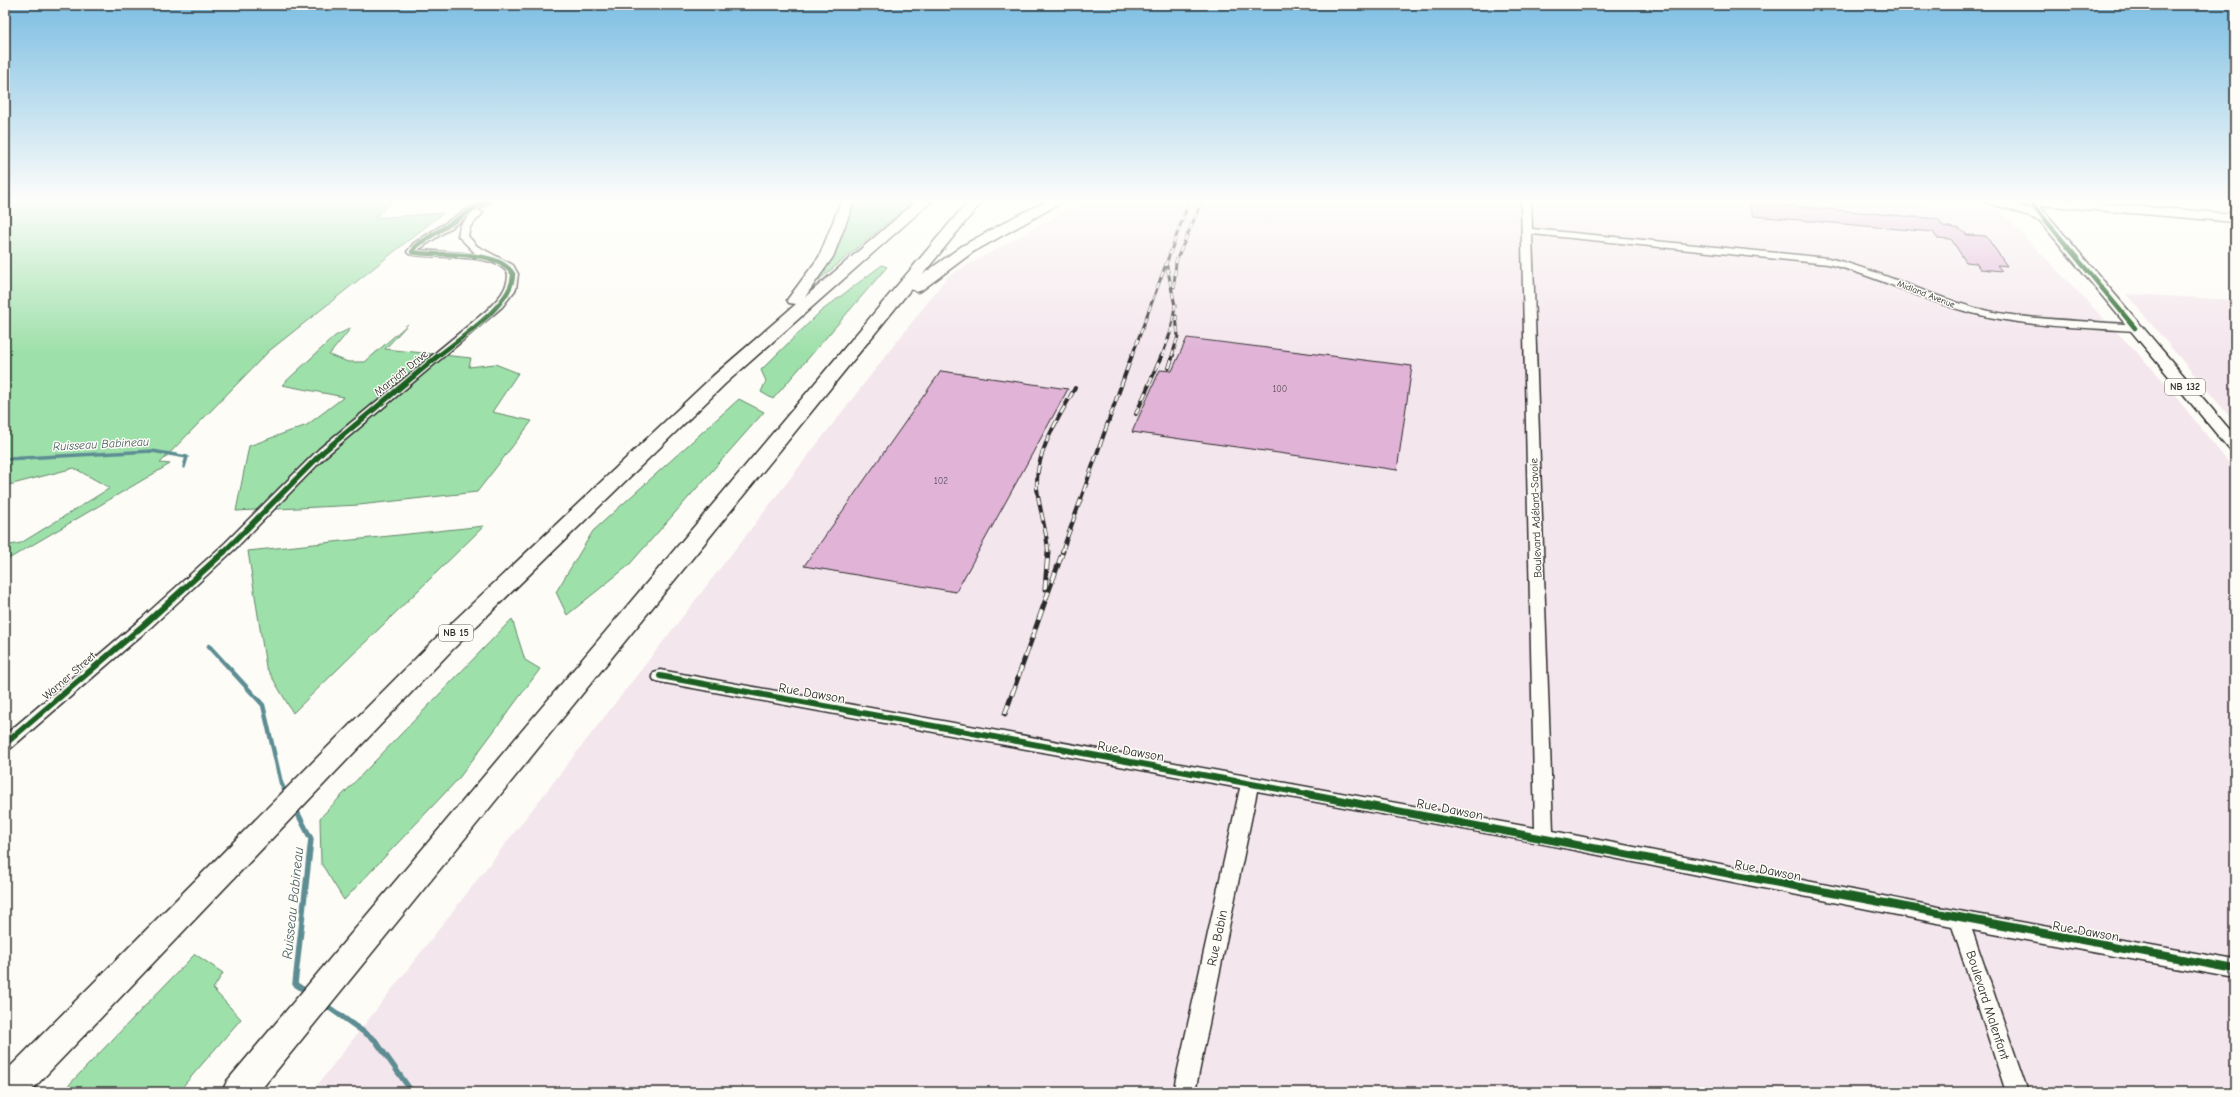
<svg xmlns="http://www.w3.org/2000/svg" width="2240" height="1097" font-family="'Comic Neue',sans-serif">
  <style>
    .built { fill: #f4e6ed }
    .green { fill: #9ee0aa; stroke: #64866a }
    .lines { fill: none; stroke-linecap: round; stroke-linejoin: round }
    .stream-far2 { stroke: #5d8d93; stroke-width: 3.5 }
    .stream-far1 { stroke: #5d8d93; stroke-width: 4.5 }
    .stream { stroke: #5d8d93; stroke-width: 5.5 }
    .building { fill: #e0b3d7; stroke: #2b2b2b }
    .minor-casing { stroke: #2b2b2b; stroke-width: 3 }
    .major-casing { stroke: #2b2b2b; stroke-width: 3 }
    .highway-casing { stroke: #2b2b2b; stroke-width: 3 }
    .minor { fill: #fdfcf7; fill-rule: evenodd }
    .major { fill: #fdfcf7; fill-rule: evenodd }
    .highway { fill: #fdfcf7; fill-rule: evenodd }
    .rail-far2-casing { stroke: #2b2b2b; stroke-width: 3 }
    .rail-far1-casing { stroke: #2b2b2b; stroke-width: 4 }
    .rail-casing { stroke: #2b2b2b; stroke-width: 5 }
    .rail-far2 { stroke: #fdfcf7; stroke-width: 2; stroke-dasharray: 6; stroke-linecap: butt }
    .rail-far1 { stroke: #fdfcf7; stroke-width: 2.5; stroke-dasharray: 8; stroke-linecap: butt }
    .rail { stroke: #fdfcf7; stroke-width: 3.5; stroke-dasharray: 10; stroke-linecap: butt }
    .cycleway-far3-casing { stroke: #fdfcf7; stroke-width: 6 }
    .cycleway-far2-casing { stroke: #fdfcf7; stroke-width: 8 }
    .cycleway-far1-casing { stroke: #fdfcf7; stroke-width: 9 }
    .cycleway-casing { stroke: #fdfcf7; stroke-width: 11 }
    .cycleway-far3 { stroke: #1b5e20; stroke-width: 4.5 }
    .cycleway-far2 { stroke: #1b5e20; stroke-width: 5.5 }
    .cycleway-far1 { stroke: #1b5e20; stroke-width: 6 }
    .cycleway { stroke: #1b5e20; stroke-width: 8 }
    .labels { text-anchor: middle; dominant-baseline: central; stroke-width: 3; stroke-linejoin: round; paint-order: stroke }
    .far-street-label { font-size: 9px; fill: #2b2b2b; stroke: #fdfcf7 }
    .number-label { font-size: 9px; fill: #584d56 }
    .shield { fill: #fdfcf7; stroke: #6a6a68; stroke-width: 1 }
    .shield-label { font-size: 10px; font-weight: bold; fill: #2b2b2b }
    .street-label { font-size: 11px; fill: #2b2b2b; stroke: #fdfcf7 }
    .water-label { font-size: 12px; font-style: italic; fill: #445c5f; stroke: #fdfcf7 }
    .near-street-label { font-size: 13px; fill: #2b2b2b; stroke: #fdfcf7 }
    .near-water-label { font-size: 14px; font-style: italic; fill: #445c5f; stroke: #fdfcf7 }
  </style>
  <rect width="100%" height="100%" fill="#fdfcf7"/>
  <filter id="ink" filterUnits="userSpaceOnUse"><feTurbulence type="fractalNoise" baseFrequency=".025" numOctaves="2"/><feDisplacementMap in="SourceGraphic" scale="8" xChannelSelector="R" yChannelSelector="G"/><feConvolveMatrix kernelMatrix="1 2 1 2 8 2 1 2 1" color-interpolation-filters="sRGB"/></filter>
  <g filter="url(#ink)">
    <path class="built" d="M 1087,199 L 1859,199 L 1999,210 L 2161,378 L 2235,471 L 2235,1092 L 312,1092 L 948,276 Z
      M 2126,294 L 2235,300 L 2235,423 Z"/>
    <path class="green" d="M 5,199 L 394,199 L 375,218 L 443,213 L 269,351 L 160,463 L 170,464 L 5,561 L 5,546 L 21,543 L 110,488 L 74,468 L 5,486 Z
      M 852,199 L 916,199 L 814,284 L 841,231 Z
      M 882,265 L 887,267 L 773,399 L 761,392 L 766,381 L 761,370 L 820,312 Z
      M 408,324 L 385,349 L 471,358 L 469,367 L 495,364 L 518,373 L 492,412 L 532,421 L 477,492 L 359,505 L 236,511 L 249,446 L 307,425 L 344,397 L 282,385 L 335,336 L 351,328 L 329,355 L 348,362 L 365,362 Z
      M 739,399 L 764,412 L 628,566 L 567,615 L 556,592 L 593,531 Z
      M 484,526 L 293,713 L 266,667 L 248,551 Z
      M 512,619 L 525,660 L 540,669 L 459,778 L 344,900 L 321,863 L 320,818 Z
      M 195,954 L 223,973 L 213,989 L 241,1019 L 178,1092 L 62,1092 Z"/>
    <g class="lines">
      <path class="stream-far2" d="M 5,459 L 152,451 L 187,457 L 184,467"/>
      <path class="stream-far1" d="M 209,646 L 263,705 L 281,783 L 286,794"/>
      <path class="stream" d="M 295,808 L 311,839 L 295,984 L 307,992
        M 324,1004 L 375,1040 L 412,1092"/>
    </g>
    <path class="building" d="M 1748,202 L 1938,219 L 1943,226 L 1960,229 L 1967,235 L 1986,236 L 2007,266 L 1997,265 L 2002,271 L 1980,269 L 1976,263 L 1966,262 L 1951,239 L 1937,238 L 1933,232 L 1754,216 Z
      M 1187,338 L 1412,366 L 1397,470 L 1132,432 L 1160,370 L 1172,371 Z
      M 941,371 L 1068,389 L 956,592 L 804,566 Z"/>
    <g class="lines">
      <defs>
        <path id="minor" d="M 483,199 L 494,199 L 478,210 L 483,213 L 470,227 L 468,236 L 477,246 L 513,265 L 518,274 L 516,289 L 502,307 L 327,455 L 235,549 L 151,627 L 11,748 L 5,750 L 5,735 L 141,619 L 225,543 L 319,449 L 486,311 C 497,300 508,290 508,274 C 495,251 434,260 409,254 L 407,252 L 414,243 ZM 471,214 L 460,226 L 458,236 L 476,254 L 418,250 Z
          M 1521,199 L 1531,199 L 1532,229 L 1828,258 C 1879,270 1925,294 1975,308 C 2027,321 2082,320 2135,325 L 2140,328 L 2135,331 C 2081,327 2025,327 1972,313 C 1923,301 1878,276 1828,264 L 1532,234 L 1553,831 L 1959,911 L 2235,960 L 2235,978 L 1972,930 L 2028,1092 L 2006,1092 L 1952,926 L 1544,844 L 1257,791 L 1195,1092 L 1173,1092 L 1240,788 L 660,682 L 654,680 L 652,676 L 654,672 L 660,670 L 1535,828 Z"/>
        <path id="major" d="M 1979,199 L 1997,199 L 2030,209 L 2021,199 L 2044,199 L 2235,214 L 2235,222 L 2039,205 L 2235,436 L 2235,451 L 2229,449 L 2040,221 L 2012,210 L 1981,201 Z"/>
        <path id="highway" d="M 842,199 L 855,199 L 833,257 L 805,297 L 919,199 L 934,199 L 725,384 L 452,650 L 30,1092 L 5,1092 L 5,1072 L 436,638 L 713,376 L 796,304 L 789,303 L 787,300 L 819,257 Z
          M 970,199 L 984,199 L 923,274 L 962,246 L 1018,215 L 1051,199 L 1068,199 L 973,252 L 922,290 L 917,292 L 911,289 L 259,1092 L 222,1092 L 227,1081 Z"/>
      </defs>
      <use href="#minor" class="minor-casing"/>
      <use href="#major" class="major-casing"/>
      <use href="#highway" class="highway-casing"/>
      <use href="#minor" class="minor"/>
      <use href="#major" class="major"/>
      <use href="#highway" class="highway"/>
      <defs>
        <path id="rail-far2" d="M 1174,287 L 1176,261 L 1203,199
          M 1132,356 L 1190,199
          M 1162,356 L 1171,331 L 1175,306 L 1167,266
          M 1172,356 L 1178,336 L 1176,316"/>
        <path id="rail-far1" d="M 1169,368 L 1173,355
          M 1136,414 L 1162,355
          M 1048,552 C 1047,530 1039,509 1037,488 C 1035,452 1059,418 1075,388
          M 1062,552 L 1132,355"/>
        <path id="rail" d="M 1045,589 L 1048,551
          M 1005,714 L 1063,551"/>
      </defs>
      <use href="#rail-far2" class="rail-far2-casing"/>
      <use href="#rail-far1" class="rail-far1-casing"/>
      <use href="#rail" class="rail-casing"/>
      <use href="#rail-far2" class="rail-far2"/>
      <use href="#rail-far1" class="rail-far1"/>
      <use href="#rail" class="rail"/>
      <defs>
        <path id="cycleway-far3" d="M 2028,199 L 2135,328
          M 438,356 C 460,338 514,303 513,274 C 497,247 440,258 412,252 L 417,245 L 489,199"/>
        <path id="cycleway-far2" d="M 224,552 L 323,452 L 439,355"/>
        <path id="cycleway-far1" d="M 660,676 L 1312,795
          M 5,744 L 146,623 L 225,551"/>
        <path id="cycleway" d="M 1307,794 C 1617,850 1925,913 2235,969"/>
      </defs>
      <use href="#cycleway-far3" class="cycleway-far3-casing"/>
      <use href="#cycleway-far2" class="cycleway-far2-casing"/>
      <use href="#cycleway-far1" class="cycleway-far1-casing"/>
      <use href="#cycleway" class="cycleway-casing"/>
      <use href="#cycleway-far3" class="cycleway-far3"/>
      <use href="#cycleway-far2" class="cycleway-far2"/>
      <use href="#cycleway-far1" class="cycleway-far1"/>
      <use href="#cycleway" class="cycleway"/>
    </g>
  </g>
  <linearGradient id="sky" x2="0" y2="1"><stop stop-color="#7dbee2"/><stop offset="0.57" stop-color="#fefefb"/><stop offset="1" stop-color="#fefefb" stop-opacity="0"/></linearGradient>
  <rect width="2240" height="352" fill="url(#sky)"/>
  <g class="labels">
    <g class="far-street-label">
      <text transform="translate(1926 294) rotate(21)">Midland Avenue</text>
    </g>
    <g class="number-label">
      <text x="1280" y="389">100</text>
      <text x="941" y="481">102</text>
    </g>
    <g class="shield">
      <rect x="2165" y="379" width="40" height="16" rx="3"/>
      <rect x="439" y="625" width="34" height="16" rx="3"/>
    </g>
    <g class="shield-label">
      <text x="2185" y="387">NB 132</text>
      <text x="456" y="633">NB 15</text>
    </g>
    <g class="street-label">
      <text transform="translate(401 373) rotate(-39)">Marriott Drive</text>
      <text transform="translate(1536 518) rotate(-92)">Boulevard Adélard-Savoie</text>
      <text transform="translate(69 676) rotate(-41)">Warner Street</text>
    </g>
    <g class="water-label">
      <text transform="translate(101 444) rotate(-3)">Ruisseau Babineau</text>
    </g>
    <g class="near-street-label">
      <text transform="translate(812 693) rotate(10)">Rue Dawson</text>
      <text transform="translate(1131 751) rotate(10)">Rue Dawson</text>
      <text transform="translate(1450 809) rotate(11)">Rue Dawson</text>
      <text transform="translate(1768 870) rotate(11)">Rue Dawson</text>
      <text transform="translate(2086 931) rotate(10)">Rue Dawson</text>
      <text transform="translate(1217 938) rotate(-78)">Rue Babin</text>
      <text transform="translate(1988 1005) rotate(72)">Boulevard Malenfant</text>
    </g>
    <g class="near-water-label">
      <text transform="translate(293 903) rotate(-84)">Ruisseau Babineau</text>
    </g>
  </g>
  <rect width="2240" height="1097" fill="none" stroke="#fdfcf7" stroke-width="20"/>
  <rect x="10" y="10" width="2220" height="1077" fill="none" stroke="#2b2b2b" stroke-width="1.5" filter="url(#ink)"/>
</svg>
